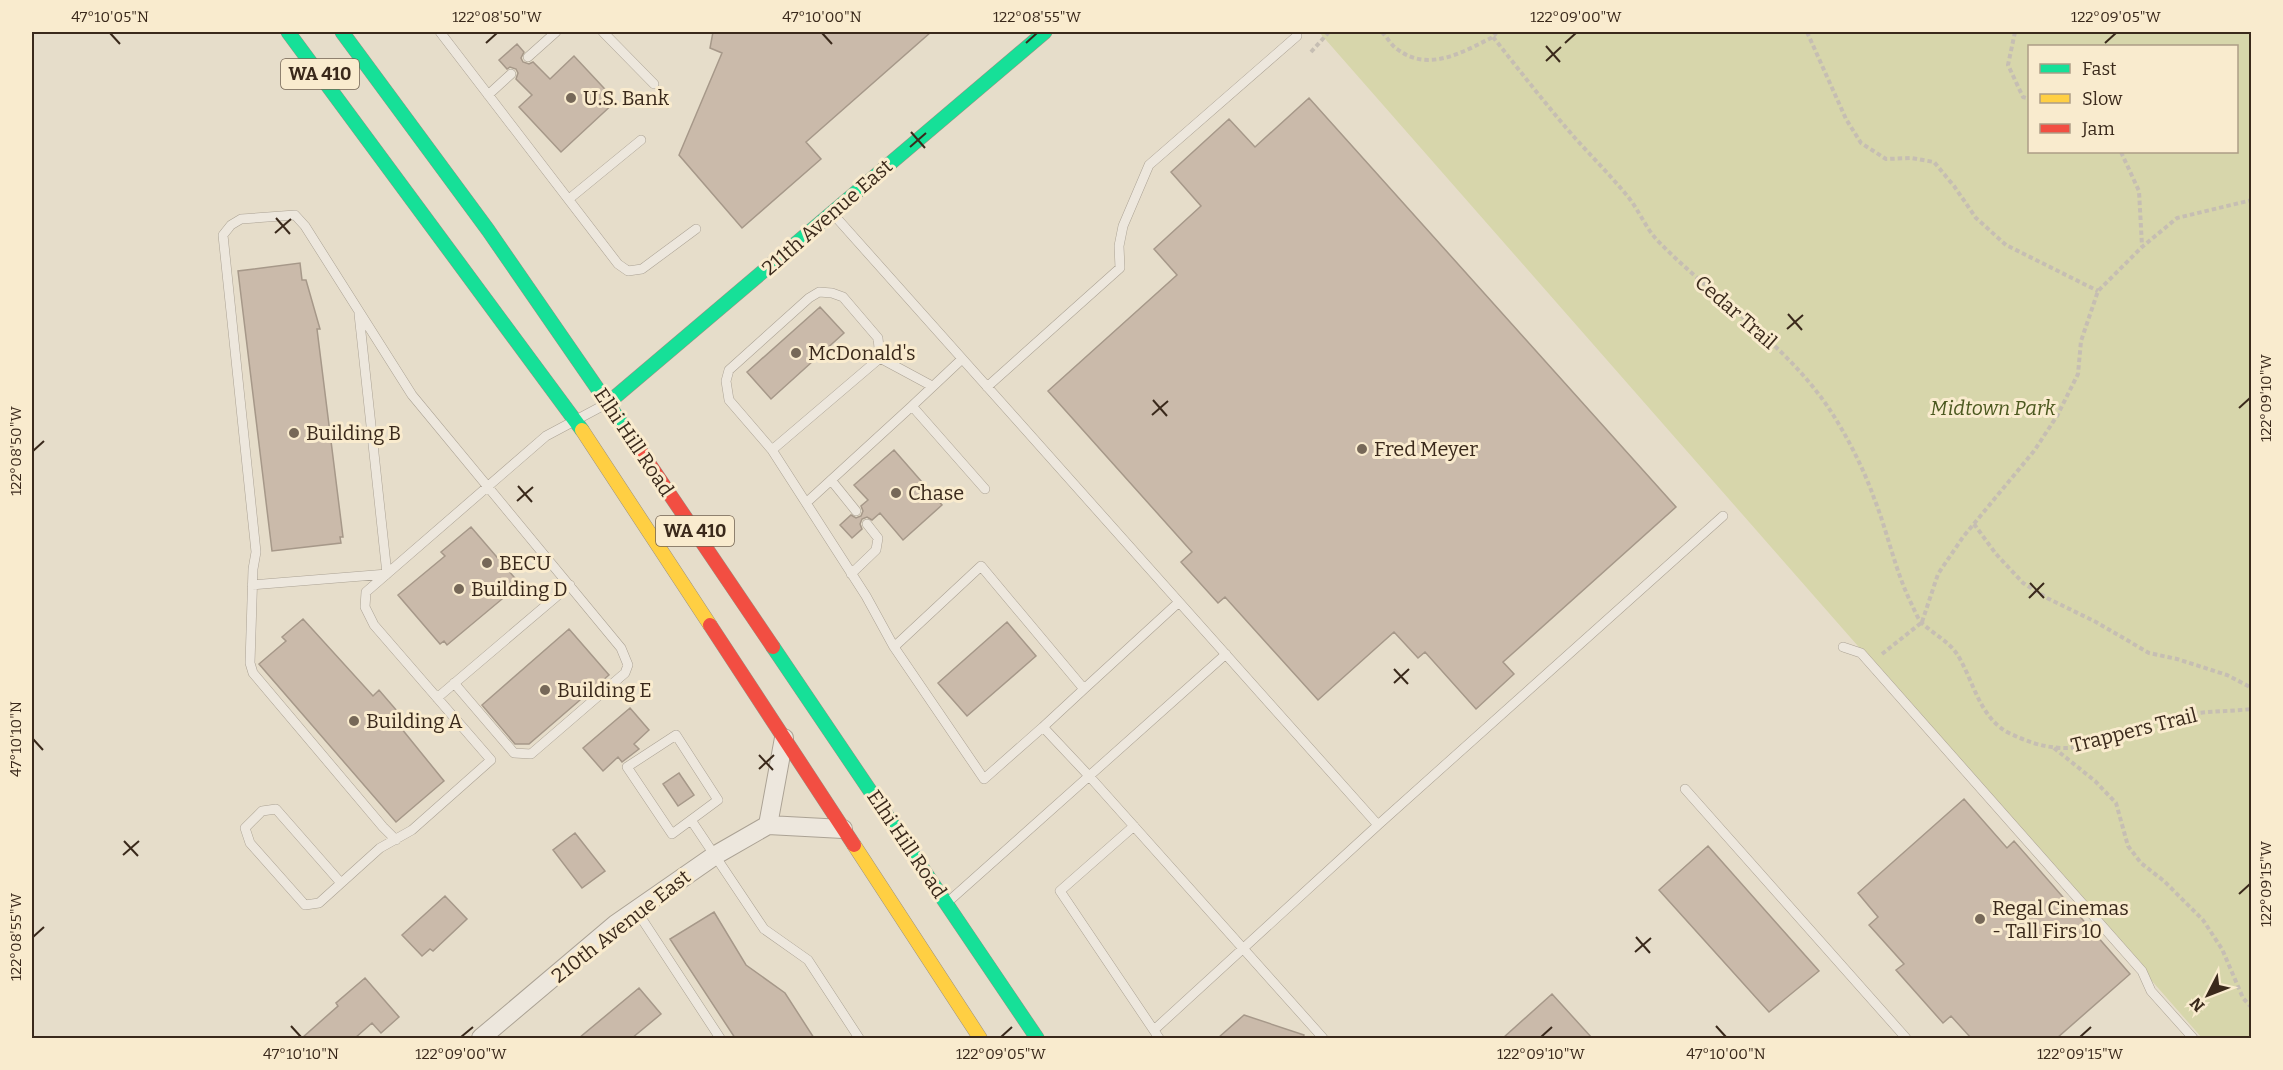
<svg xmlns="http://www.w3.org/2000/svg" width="2283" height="1070" font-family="Bitter,serif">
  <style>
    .green { fill: #d7d6ab; fill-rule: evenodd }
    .building { fill: #cabaaa; stroke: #a69889; stroke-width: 1.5 }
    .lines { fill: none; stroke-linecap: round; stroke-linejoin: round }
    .lane-casing { stroke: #aba294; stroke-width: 10 }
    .street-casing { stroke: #aba294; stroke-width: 20 }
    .fast-casing { stroke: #9a9183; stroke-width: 15 }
    .slow-casing { stroke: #9a9183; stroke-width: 15 }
    .jam-casing { stroke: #9a9183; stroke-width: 15 }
    .path { stroke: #c6beb3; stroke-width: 4; stroke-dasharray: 4.5 3; stroke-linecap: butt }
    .lane { stroke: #ede7dd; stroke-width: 9 }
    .street { stroke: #ede7dd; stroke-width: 18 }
    .fast { stroke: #16e098; stroke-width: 14 }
    .slow { stroke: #ffcf43; stroke-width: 14 }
    .jam { stroke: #f24e42; stroke-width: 14 }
    .ticks { fill: none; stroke: #3a291b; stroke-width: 2 }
    .poi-dot { fill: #766858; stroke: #f9ebce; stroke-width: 2 }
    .labels { text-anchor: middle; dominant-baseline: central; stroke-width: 6; stroke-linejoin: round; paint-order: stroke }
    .shield { fill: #f9ebce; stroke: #736351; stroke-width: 1.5 }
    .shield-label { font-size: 18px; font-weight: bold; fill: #3a291b }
    .poi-label { font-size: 20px; fill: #3a291b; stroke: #f9ebce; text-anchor: start }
    .street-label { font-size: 20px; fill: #3a291b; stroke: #f9ebce }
    .park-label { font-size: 20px; font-style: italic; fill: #4b581f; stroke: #f9ebce }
    .neatline { fill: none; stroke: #3a291b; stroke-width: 2 }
    .ticks-label { font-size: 15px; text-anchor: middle; fill: #3a291b }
  </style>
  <rect width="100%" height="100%" fill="#e6ddca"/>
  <path class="green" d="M 1319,32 L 2251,32 L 2251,1038 L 2202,1038 ZM 2030,46 L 2236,46 L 2236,152 L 2030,152 Z"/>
  <path class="building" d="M 713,32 L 931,32 L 806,142 L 821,159 L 742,228 L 679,155 L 722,53 L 710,48 Z
    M 517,44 L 524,52 L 521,58 L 523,62 L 529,64 L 533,62 L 550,79 L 574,56 L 616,101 L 561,152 L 519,107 L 532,95 L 516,79 L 518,73 L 516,69 L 510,67 L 507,69 L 499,60 Z
    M 1309,98 L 1676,507 L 1503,662 L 1514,674 L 1476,709 L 1425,652 L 1418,658 L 1394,632 L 1318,700 L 1225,597 L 1218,603 L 1181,562 L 1192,552 L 1048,391 L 1177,275 L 1154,249 L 1201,206 L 1171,172 L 1229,119 L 1255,147 Z
    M 300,263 L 302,280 L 306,280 L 320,329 L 317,329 L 343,537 L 340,537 L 341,543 L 272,551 L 238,271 Z
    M 820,307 L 844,333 L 771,399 L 747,372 Z
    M 894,450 L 942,505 L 903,540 L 880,513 L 872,520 L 867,517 L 862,519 L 860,524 L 862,529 L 852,538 L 840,525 L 851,515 L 856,518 L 861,516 L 863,511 L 861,506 L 868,500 L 854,485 Z
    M 471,527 L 520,584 L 447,645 L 444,641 L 440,644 L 398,595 L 445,556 L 441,552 Z
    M 303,619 L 373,696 L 379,690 L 403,718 L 397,723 L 444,781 L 396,822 L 259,664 L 286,641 L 282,637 Z
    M 1007,622 L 1036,656 L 967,716 L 938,683 Z
    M 569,629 L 609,675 L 529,744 L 515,744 L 482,705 Z
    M 630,708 L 649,730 L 634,744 L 639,749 L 622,762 L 618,757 L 603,771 L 583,748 Z
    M 679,773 L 694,795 L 678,806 L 663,784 Z
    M 1964,799 L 2007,848 L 2014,841 L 2130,974 L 2057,1038 L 1971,1038 L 1951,1016 L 1943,1023 L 1896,970 L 1904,964 L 1869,925 L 1878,917 L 1858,893 Z
    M 575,833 L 605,871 L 582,888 L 553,850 Z
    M 1708,846 L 1819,971 L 1769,1012 L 1659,890 Z
    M 445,896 L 467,919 L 433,951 L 430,949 L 422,956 L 402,935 Z
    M 714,912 L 746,965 L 785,993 L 814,1038 L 735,1038 L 670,939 Z
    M 365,978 L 399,1017 L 381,1033 L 372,1023 L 355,1038 L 302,1038 L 338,1006 L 336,1003 Z
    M 639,988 L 661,1014 L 632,1038 L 579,1038 Z
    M 1552,994 L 1592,1038 L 1503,1038 Z
    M 1244,1015 L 1304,1035 L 1303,1038 L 1218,1038 Z"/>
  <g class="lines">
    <defs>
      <path id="lane" d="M 440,32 L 618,264 L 628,271 L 642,269 L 696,229
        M 603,32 L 654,84
        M 528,57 L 556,32
        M 488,95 L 511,74
        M 569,199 L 641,140
        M 834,215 L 1378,825 L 1723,516
        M 962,359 L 912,406 L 985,489
        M 987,387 L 1120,268 L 1119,246 L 1123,226 L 1149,165 L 1297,36
        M 772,450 L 729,400 L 726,381 L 729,370 L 809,298 L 819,292 L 832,293 L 843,297 L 878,338 L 880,358
        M 831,480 L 856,511
        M 806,503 L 912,406
        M 851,574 L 876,550 L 878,538 L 867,524
        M 252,585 L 387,574 L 359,314
        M 894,647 L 866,596 L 772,450 L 880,358 L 932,386
        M 1843,647 L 1861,653 L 2142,971 L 2151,991 L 2193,1038
        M 1084,689 L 1179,602
        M 437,698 L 570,585
        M 1043,727 L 984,779 L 894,647 L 981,566 L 1084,689 L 1043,727 L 1090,777 L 1323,1038
        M 676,735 L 718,800 L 672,834 L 627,767 Z
        M 1685,789 L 1906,1038
        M 691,820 L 764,929 L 808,960 L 859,1038
        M 1134,826 L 1060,891 L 1159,1038
        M 396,840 L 383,827 L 253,673 L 250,663 L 253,569 L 256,552 L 223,235 L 231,225 L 241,219 L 295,215 L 305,226 L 412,395 L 621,648 L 628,665 L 625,673 L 531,754 L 514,753 L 454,683
        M 341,883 L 276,809 L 262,811 L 245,828 L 250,843 L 305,905 L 319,903 L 380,848 L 412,830 L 491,760 L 374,625 L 365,607 L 366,592 L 546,436 L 606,404
        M 949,901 L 1226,654
        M 636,910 L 720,1038
        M 1154,1030 L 1378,825"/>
      <path id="street" d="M 784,738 L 768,825 L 843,829
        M 481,1038 L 616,924 L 714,856 L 768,825"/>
      <path id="fast" d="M 288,32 L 582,430
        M 342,32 L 488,230 L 635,443
        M 608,403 L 1045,32
        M 773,647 L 1037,1038"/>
      <path id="slow" d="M 582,430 L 710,625
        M 854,845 L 980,1038"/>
      <path id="jam" d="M 635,443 L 773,647
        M 710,625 L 854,845"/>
    </defs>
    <use href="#lane" class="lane-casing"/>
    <use href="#street" class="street-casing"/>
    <use href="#fast" class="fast-casing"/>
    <use href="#slow" class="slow-casing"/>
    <use href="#jam" class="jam-casing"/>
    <path class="path" d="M 1382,32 C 1387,37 1391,45 1397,49 C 1428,73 1463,52 1493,37 L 1497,32
      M 1807,32 L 1846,119 L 1861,143 L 1886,159 L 1911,158 L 1934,162 L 1954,186 L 1976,218 L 2006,245 L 2098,291
      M 2015,32 L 2008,65 L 2023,97 L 2030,99
      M 1493,37 C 1520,71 1547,106 1575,138 C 1593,158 1612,177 1629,198 C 1639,211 1646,228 1657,240 C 1712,297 1782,340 1828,407 C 1846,434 1863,467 1874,498 C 1888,533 1895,571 1912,605 C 1915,611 1918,620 1923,624 C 1936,636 1951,642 1960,659 C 1974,684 1981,719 2009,733 C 2078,767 2104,735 2167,718 C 2195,711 2223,712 2252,709
      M 1311,52 L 1329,32
      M 2121,152 L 2139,191 L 2142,246
      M 1974,524 L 1996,554 L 2023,583 L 2047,598 L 2096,622 L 2149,653 L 2177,659 L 2227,675 L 2252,688
      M 1922,622 L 1938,574 L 1963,537 L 2034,451 L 2057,416 L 2078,374 L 2081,341 L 2098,291 L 2142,247 L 2177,218 L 2252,200
      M 1882,654 L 1921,623
      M 2054,748 L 2095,781 L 2116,803 L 2128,846 L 2141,863 L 2164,881 L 2203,920 L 2222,949 L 2243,998 L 2252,1008"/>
    <use href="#lane" class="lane"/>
    <use href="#street" class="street"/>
    <use href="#fast" class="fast"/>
    <use href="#slow" class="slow"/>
    <use href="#jam" class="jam"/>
  </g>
  <path class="ticks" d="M 110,33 L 120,44M 822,33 L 832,44M 486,43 L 497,33M 1026,43 L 1037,33M 1565,43 L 1576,33M 2105,43 L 2116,33M 1546,46 L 1560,62M 1546,61 L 1561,47M 911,132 L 925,148M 910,147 L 926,133M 276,218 L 290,234M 275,233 L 291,219M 1788,314 L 1802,330M 1787,329 L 1803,315M 1153,400 L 1167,416M 2239,408 L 2250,398M 1152,415 L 1168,401M 33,451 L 44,441M 518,486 L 532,502M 517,501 L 533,487M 2030,583 L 2044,598M 2029,598 L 2044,583M 1394,669 L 1408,684M 1394,683 L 1409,669M 33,739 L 43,750M 759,755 L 773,770M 759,769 L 774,755M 124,841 L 138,856M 123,855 L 139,841M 2239,894 L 2250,884M 33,937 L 44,927M 1636,937 L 1650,953M 1635,952 L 1651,938M 291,1026 L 301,1037M 1716,1026 L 1726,1037M 461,1037 L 473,1027M 1001,1037 L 1012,1027M 1541,1037 L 1552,1027M 2080,1037 L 2091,1027"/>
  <g class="poi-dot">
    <circle cx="571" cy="98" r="6"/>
    <circle cx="796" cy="353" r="6"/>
    <circle cx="294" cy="433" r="6"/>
    <circle cx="1362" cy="449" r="6"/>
    <circle cx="896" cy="493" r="6"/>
    <circle cx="487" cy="563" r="6"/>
    <circle cx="459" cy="589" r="6"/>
    <circle cx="545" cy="690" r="6"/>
    <circle cx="354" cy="721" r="6"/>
    <circle cx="1980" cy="919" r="6"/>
  </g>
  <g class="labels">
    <g class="shield">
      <rect x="281" y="59" width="78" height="30" rx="4.5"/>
      <rect x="656" y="516" width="78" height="30" rx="4.5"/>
    </g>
    <g class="shield-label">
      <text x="320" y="74">WA 410</text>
      <text x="695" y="531">WA 410</text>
    </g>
    <g class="poi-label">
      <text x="583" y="98">U.S. Bank</text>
      <text x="808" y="353">McDonald's</text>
      <text x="306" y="433">Building B</text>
      <text x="1374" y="449">Fred Meyer</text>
      <text x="908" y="493">Chase</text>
      <text x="499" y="563">BECU</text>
      <text x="471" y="589">Building D</text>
      <text x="557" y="690">Building E</text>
      <text x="366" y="721">Building A</text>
      <text x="1992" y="908">Regal Cinemas<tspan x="1992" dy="23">- Tall Firs 10</tspan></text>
    </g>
    <g class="street-label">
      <text transform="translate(827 217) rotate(-41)">211th Avenue East</text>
      <text transform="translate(1736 312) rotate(41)">Cedar Trail</text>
      <text transform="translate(634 442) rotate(56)">Elhi Hill Road</text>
      <text transform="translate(2134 730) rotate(-14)">Trappers Trail</text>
      <text transform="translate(907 844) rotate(56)">Elhi Hill Road</text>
      <text transform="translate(621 926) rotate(-38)">210th Avenue East</text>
    </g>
    <g class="park-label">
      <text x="1993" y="408">Midtown Park</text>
    </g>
  </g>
  <rect width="2283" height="1070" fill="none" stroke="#f9ebce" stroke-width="66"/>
  <rect x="2028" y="45" width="210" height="108" fill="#f9ebce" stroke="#ad9d86" stroke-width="1.5"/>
  <rect x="2040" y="64" width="30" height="9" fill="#16e098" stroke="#ad9d86" stroke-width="1.5"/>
  <text x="2082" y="75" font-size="18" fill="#3a291b">Fast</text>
  <rect x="2040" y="94" width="30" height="9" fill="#ffcf43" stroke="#ad9d86" stroke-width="1.5"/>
  <text x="2082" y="105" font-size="18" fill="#3a291b">Slow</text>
  <rect x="2040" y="124" width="30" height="9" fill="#f24e42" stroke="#ad9d86" stroke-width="1.5"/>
  <text x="2082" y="135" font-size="18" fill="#3a291b">Jam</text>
  <g transform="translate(2208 995) rotate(228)" stroke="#f9ebce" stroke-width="4.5" paint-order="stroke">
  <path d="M0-4.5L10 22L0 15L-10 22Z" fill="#3a291b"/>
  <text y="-9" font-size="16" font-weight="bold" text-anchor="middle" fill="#3a291b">N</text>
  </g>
  <rect x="33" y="33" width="2217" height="1004" class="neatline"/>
  <g class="ticks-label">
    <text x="110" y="22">47°10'05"N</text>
    <text x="497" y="22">122°08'50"W</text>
    <text x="822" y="22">47°10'00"N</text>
    <text x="1037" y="22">122°08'55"W</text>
    <text x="1576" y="22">122°09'00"W</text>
    <text x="2116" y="22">122°09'05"W</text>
    <text transform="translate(2266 398) rotate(-90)" y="5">122°09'10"W</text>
    <text transform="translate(16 451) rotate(-90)" y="5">122°08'50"W</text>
    <text transform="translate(16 739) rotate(-90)" y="5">47°10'10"N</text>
    <text transform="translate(2266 884) rotate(-90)" y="5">122°09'15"W</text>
    <text transform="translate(16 937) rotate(-90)" y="5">122°08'55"W</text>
    <text x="301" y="1059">47°10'10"N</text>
    <text x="461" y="1059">122°09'00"W</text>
    <text x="1001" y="1059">122°09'05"W</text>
    <text x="1541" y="1059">122°09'10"W</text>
    <text x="1726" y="1059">47°10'00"N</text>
    <text x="2080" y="1059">122°09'15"W</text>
  </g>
</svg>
